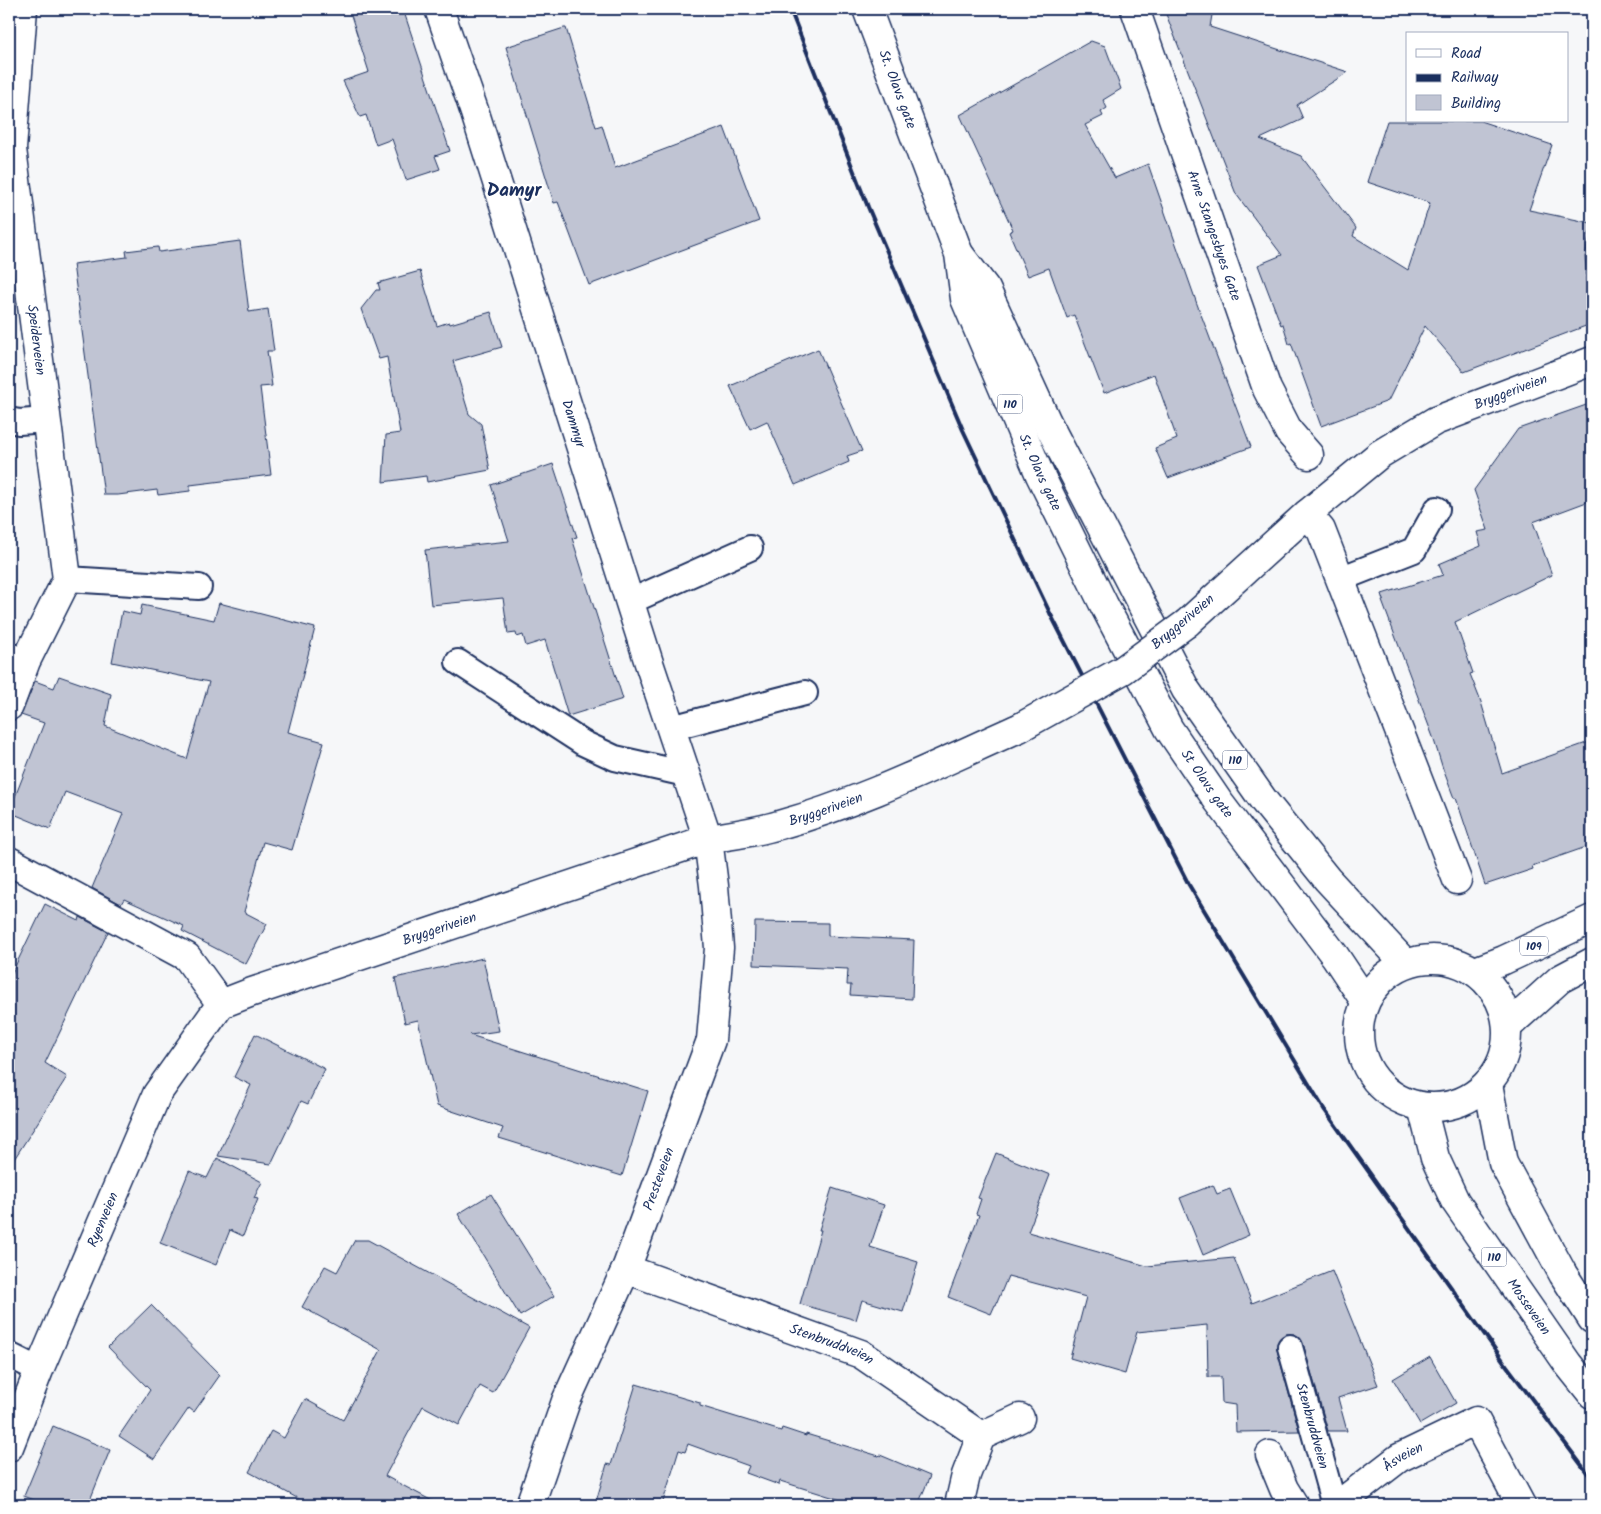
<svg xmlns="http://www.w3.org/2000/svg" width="1601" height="1514" font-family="Kalam,sans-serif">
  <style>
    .building { fill: #c0c4d3; stroke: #1b2f5e }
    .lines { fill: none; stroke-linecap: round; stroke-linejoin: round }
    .service-casing { stroke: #1b2f5e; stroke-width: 28 }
    .minor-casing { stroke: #1b2f5e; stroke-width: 31 }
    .primary-casing { stroke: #1b2f5e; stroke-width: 31 }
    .trunk-casing { stroke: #1b2f5e; stroke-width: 31 }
    .service { stroke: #fff; stroke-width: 24 }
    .minor { stroke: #fff; stroke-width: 28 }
    .primary { stroke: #fff; stroke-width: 28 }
    .trunk { stroke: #fff; stroke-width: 28 }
    .rail { stroke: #1b2f5e; stroke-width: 4 }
    .minor-bridge-casing { stroke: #1b2f5e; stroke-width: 31; stroke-linecap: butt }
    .minor-bridge { stroke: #fff; stroke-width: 28 }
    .labels { text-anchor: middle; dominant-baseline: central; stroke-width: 4.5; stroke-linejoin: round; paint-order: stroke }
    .shield { fill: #fff; stroke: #5f6d8e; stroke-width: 1 }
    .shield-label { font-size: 12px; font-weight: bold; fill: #1b2f5e }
    .street-label { font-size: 14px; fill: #1b2f5e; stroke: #fff }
    .district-label { font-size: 19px; font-weight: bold; fill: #1b2f5e; stroke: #fff }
  </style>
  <rect width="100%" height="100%" fill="#f6f7f9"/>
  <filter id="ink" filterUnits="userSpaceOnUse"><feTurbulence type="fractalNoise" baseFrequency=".02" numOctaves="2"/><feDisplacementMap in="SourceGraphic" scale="10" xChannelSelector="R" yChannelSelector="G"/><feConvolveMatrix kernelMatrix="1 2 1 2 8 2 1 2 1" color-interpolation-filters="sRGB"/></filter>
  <g filter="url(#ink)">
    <path class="building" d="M 349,9 L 403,9 L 450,151 L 435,156 L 440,169 L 406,180 L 392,139 L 376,145 L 366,115 L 360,117 L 343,81 L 369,72 Z
      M 1164,9 L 1213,9 L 1210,27 L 1348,72 L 1297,105 L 1303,119 L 1260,139 L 1301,156 L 1356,228 L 1353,236 L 1408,270 L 1430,203 L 1367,182 L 1387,121 L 1480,121 L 1552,145 L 1529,210 L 1592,223 L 1585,257 L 1591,324 L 1464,372 L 1425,326 L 1388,401 L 1321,426 L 1291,343 L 1289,344 L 1283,324 L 1281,325 L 1258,265 L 1282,255 L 1236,194 Z
      M 564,28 L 566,28 L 596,127 L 602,125 L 615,168 L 724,127 L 759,221 L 589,285 L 558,202 L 554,203 L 506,47 Z
      M 1091,41 L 1105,46 L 1121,89 L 1103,100 L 1107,108 L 1101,112 L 1103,116 L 1085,125 L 1115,178 L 1148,164 L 1197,304 L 1251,447 L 1168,478 L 1155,448 L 1177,439 L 1154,374 L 1104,393 L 1074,315 L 1067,318 L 1049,268 L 1028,276 L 1009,232 L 1013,230 L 960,115 Z
      M 240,241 L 249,312 L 268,309 L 274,351 L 267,351 L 272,386 L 260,387 L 271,475 L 190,485 L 190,491 L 158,495 L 157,490 L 118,495 L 104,495 L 73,264 L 127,257 L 126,251 L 158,247 L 159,252 Z
      M 420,271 L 437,326 L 449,322 L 450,324 L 491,312 L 502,347 L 453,361 L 469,414 L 481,424 L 490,470 L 427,482 L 426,476 L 383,482 L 386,435 L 400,433 L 387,357 L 379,359 L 361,309 L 376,290 L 380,290 L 378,283 Z
      M 818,349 L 862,451 L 847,456 L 849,462 L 795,485 L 767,421 L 750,429 L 730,386 Z
      M 1592,403 L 1592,500 L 1533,522 L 1552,575 L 1455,622 L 1473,673 L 1470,674 L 1481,702 L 1502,773 L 1592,741 L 1592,845 L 1532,866 L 1533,869 L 1485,885 L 1456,798 L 1454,798 L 1443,769 L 1433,737 L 1382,601 L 1384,600 L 1382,594 L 1443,575 L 1439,564 L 1481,546 L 1477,532 L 1488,530 L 1474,490 L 1518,429 Z
      M 553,464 L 577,537 L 572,538 L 623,699 L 568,716 L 545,640 L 526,646 L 523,635 L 517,637 L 516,633 L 508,634 L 503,598 L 431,605 L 425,550 L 509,541 L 491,485 Z
      M 219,603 L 315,628 L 288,732 L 324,742 L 292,850 L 263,842 L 244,912 L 267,924 L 246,964 L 182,931 L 184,926 L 124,899 L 121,904 L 92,888 L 123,814 L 65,792 L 50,829 L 9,812 L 44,723 L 21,715 L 35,681 L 54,688 L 59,676 L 111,694 L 105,726 L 187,759 L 209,682 L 112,662 L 122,611 L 140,615 L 142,605 L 214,620 Z
      M 45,904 L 79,921 L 80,917 L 108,932 L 45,1063 L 67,1077 L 9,1167 L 9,979 Z
      M 755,922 L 828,923 L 828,936 L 914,940 L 912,999 L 850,995 L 851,985 L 847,985 L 848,969 L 754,965 Z
      M 483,958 L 499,1031 L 470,1035 L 648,1091 L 622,1176 L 499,1138 L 503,1128 L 437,1106 L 418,1020 L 405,1023 L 395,978 Z
      M 255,1034 L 325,1069 L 308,1104 L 301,1101 L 271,1164 L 218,1156 L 251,1085 L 234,1077 Z
      M 996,1153 L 1050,1175 L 1028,1232 L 1147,1266 L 1234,1258 L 1252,1303 L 1332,1271 L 1378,1385 L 1338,1398 L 1347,1431 L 1328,1431 L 1303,1343 L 1300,1338 L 1294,1334 L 1287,1334 L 1281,1337 L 1277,1343 L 1277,1350 L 1299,1431 L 1236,1432 L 1235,1405 L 1222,1403 L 1221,1377 L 1208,1377 L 1207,1325 L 1137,1332 L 1125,1374 L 1070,1358 L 1086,1297 L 1008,1276 L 996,1305 L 995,1305 L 991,1314 L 948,1297 L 979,1215 L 976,1214 L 981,1199 L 978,1198 Z
      M 217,1158 L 262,1182 L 254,1198 L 258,1199 L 243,1236 L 230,1230 L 216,1265 L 160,1243 L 189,1171 L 207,1178 Z
      M 1213,1185 L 1217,1194 L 1230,1189 L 1249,1235 L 1203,1255 L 1180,1198 Z
      M 832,1188 L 884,1205 L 870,1247 L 918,1262 L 903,1312 L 862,1300 L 856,1320 L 800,1304 L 821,1230 L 819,1230 Z
      M 491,1194 L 554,1296 L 520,1316 L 458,1214 Z
      M 355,1240 L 368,1240 L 529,1328 L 493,1393 L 480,1386 L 459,1425 L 423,1406 L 385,1476 L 440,1505 L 310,1505 L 249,1472 L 271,1431 L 284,1438 L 305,1399 L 343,1420 L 381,1350 L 302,1307 L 325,1266 L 337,1272 Z
      M 151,1305 L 220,1375 L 194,1412 L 189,1408 L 154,1459 L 119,1436 L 150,1390 L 108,1347 Z
      M 1430,1357 L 1456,1403 L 1420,1424 L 1393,1379 Z
      M 636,1384 L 700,1403 L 700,1406 L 781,1431 L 782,1428 L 806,1436 L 806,1434 L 879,1456 L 880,1455 L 930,1476 L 918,1505 L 857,1505 L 780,1481 L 779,1485 L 746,1473 L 749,1466 L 688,1444 L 685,1452 L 679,1450 L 662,1505 L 595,1505 L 607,1464 L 611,1465 Z
      M 53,1426 L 110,1450 L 88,1505 L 47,1505 L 24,1496 Z"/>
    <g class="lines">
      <defs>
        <g id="service">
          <path d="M 9,420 L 19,422 L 47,420"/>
          <path d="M 67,579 L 199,587"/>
          <path d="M 1340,579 L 1414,550 L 1437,509"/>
          <path d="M 629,602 L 750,548"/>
          <path d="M 9,655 L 26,661"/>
          <path d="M 458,662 L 583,743 L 615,758 L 686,774"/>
          <path d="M 671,728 L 805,693"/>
          <path id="s1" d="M 1290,1347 L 1334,1505"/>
          <path d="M 9,1355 L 39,1370"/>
        </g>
        <g id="minor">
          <path id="s2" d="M 439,9 L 475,113 L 649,663 L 708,839 L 714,886 L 719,948 L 711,1040 L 626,1269 L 566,1401 L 530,1505"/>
          <path id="s3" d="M 1135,9 L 1267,389 L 1289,432 L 1309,455"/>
          <path d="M 1307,514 L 1321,530 L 1457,880"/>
          <path id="s4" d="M 1187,623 L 1307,514 L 1380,454 L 1435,421 L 1592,361"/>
          <path d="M 9,706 L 26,661 L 67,579 L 12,149 L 23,9"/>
          <path d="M 9,861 L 187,957 L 221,1004"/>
          <path id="s5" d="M 221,1004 L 252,992 L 708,839 C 732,835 756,832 779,825 C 862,802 940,763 1019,728"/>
          <path id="s6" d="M 626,1269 L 861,1354 L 981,1436 L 1020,1418"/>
          <path id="s7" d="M 9,1447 L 39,1370 L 157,1094 L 221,1004"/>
          <path d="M 1270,1455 L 1284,1489 L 1294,1505"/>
          <path d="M 959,1505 L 966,1475 L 981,1436"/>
          <path id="s8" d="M 1338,1505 L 1399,1458 L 1476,1421 L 1521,1505"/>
        </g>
        <path id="primary" d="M 1475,971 L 1504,960 L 1592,919
          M 1508,1026 L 1560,979 L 1592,962"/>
        <g id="trunk">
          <path id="s9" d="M 867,9 L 959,254 L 965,299 L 1040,475 L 1104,605 L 1169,729 L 1218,801 L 1335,956 L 1365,1001"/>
          <path d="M 960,255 L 986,289 L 1047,422 L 1186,690 L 1264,801 L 1327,879 L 1405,963"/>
          <circle cx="1433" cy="1033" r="74"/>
          <path d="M 1488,1084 L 1503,1163 L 1563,1274 L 1592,1319"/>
          <path id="s10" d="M 1422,1107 L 1435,1158 L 1455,1201 L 1568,1364 L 1592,1394"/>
        </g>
      </defs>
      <use href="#service" class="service-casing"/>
      <use href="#minor" class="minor-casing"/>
      <use href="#primary" class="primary-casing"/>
      <use href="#trunk" class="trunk-casing"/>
      <use href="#service" class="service"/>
      <use href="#minor" class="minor"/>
      <use href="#primary" class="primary"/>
      <use href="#trunk" class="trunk"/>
      <path class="rail" d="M 790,9 L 868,207 L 963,430 L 1050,613 L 1189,885 L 1324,1109 L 1507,1366 L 1592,1479"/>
      <defs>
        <path id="minor-bridge" d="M 1019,728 L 1123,670 L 1187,623"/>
      </defs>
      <use href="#minor-bridge" class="minor-bridge-casing"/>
      <use href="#minor-bridge" class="minor-bridge"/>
    </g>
  </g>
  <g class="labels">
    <g class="shield">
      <rect x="997.5" y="394.5" width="25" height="19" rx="4"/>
      <rect x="1222.5" y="750.5" width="25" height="19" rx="4"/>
      <rect x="1520" y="936.5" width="28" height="19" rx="4"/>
      <rect x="1481.5" y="1247.5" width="25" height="19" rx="4"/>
    </g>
    <g class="shield-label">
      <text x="1010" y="404">110</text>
      <text x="1235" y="760">110</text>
      <text x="1534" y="946">109</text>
      <text x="1494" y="1257">110</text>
    </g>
    <g class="street-label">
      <text stroke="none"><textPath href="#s9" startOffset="86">St. Olavs gate</textPath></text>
      <text stroke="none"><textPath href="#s3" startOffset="240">Arne Stangesbyes Gate</textPath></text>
      <text transform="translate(36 340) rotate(83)">Speiderveien</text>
      <text stroke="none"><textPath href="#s4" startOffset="402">Bryggeriveien</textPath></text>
      <text stroke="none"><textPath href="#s2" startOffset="436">Dammyr</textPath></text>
      <text stroke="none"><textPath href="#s9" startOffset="496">St. Olavs gate</textPath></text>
      <text transform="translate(1183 622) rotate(-40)">Bryggeriveien</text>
      <text stroke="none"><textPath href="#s9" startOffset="850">St Olavs gate</textPath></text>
      <text stroke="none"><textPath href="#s5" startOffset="636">Bryggeriveien</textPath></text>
      <text stroke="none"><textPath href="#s5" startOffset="231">Bryggeriveien</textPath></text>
      <text transform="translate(659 1179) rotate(-70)">Presteveien</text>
      <text stroke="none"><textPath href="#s7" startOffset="246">Ryenveien</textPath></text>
      <text stroke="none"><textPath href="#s10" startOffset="229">Mosseveien</textPath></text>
      <text stroke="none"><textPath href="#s6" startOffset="219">Stenbruddveien</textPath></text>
      <text stroke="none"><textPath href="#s1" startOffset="82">Stenbruddveien</textPath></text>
      <text stroke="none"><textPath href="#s8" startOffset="81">Åsveien</textPath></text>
    </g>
    <g class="district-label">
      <text x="514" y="191">Damyr</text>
    </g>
  </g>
  <rect width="1601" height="1514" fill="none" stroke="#fff" stroke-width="30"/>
  <rect x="15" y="15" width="1571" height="1484" fill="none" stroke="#1b2f5e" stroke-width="2" filter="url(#ink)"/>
  <rect x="1406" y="32" width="162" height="90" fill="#ffffff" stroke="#a4acbf"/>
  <rect x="1416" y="49" width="25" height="8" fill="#ffffff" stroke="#a4acbf"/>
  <text x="1451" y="58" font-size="15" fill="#1b2f5e">Road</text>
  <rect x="1416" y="74" width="25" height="8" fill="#1b2f5e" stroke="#a4acbf"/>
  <text x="1451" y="82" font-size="15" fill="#1b2f5e">Railway</text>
  <rect x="1416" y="95" width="25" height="15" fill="#c0c4d3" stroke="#a4acbf"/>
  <text x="1451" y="108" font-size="15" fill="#1b2f5e">Building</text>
</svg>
